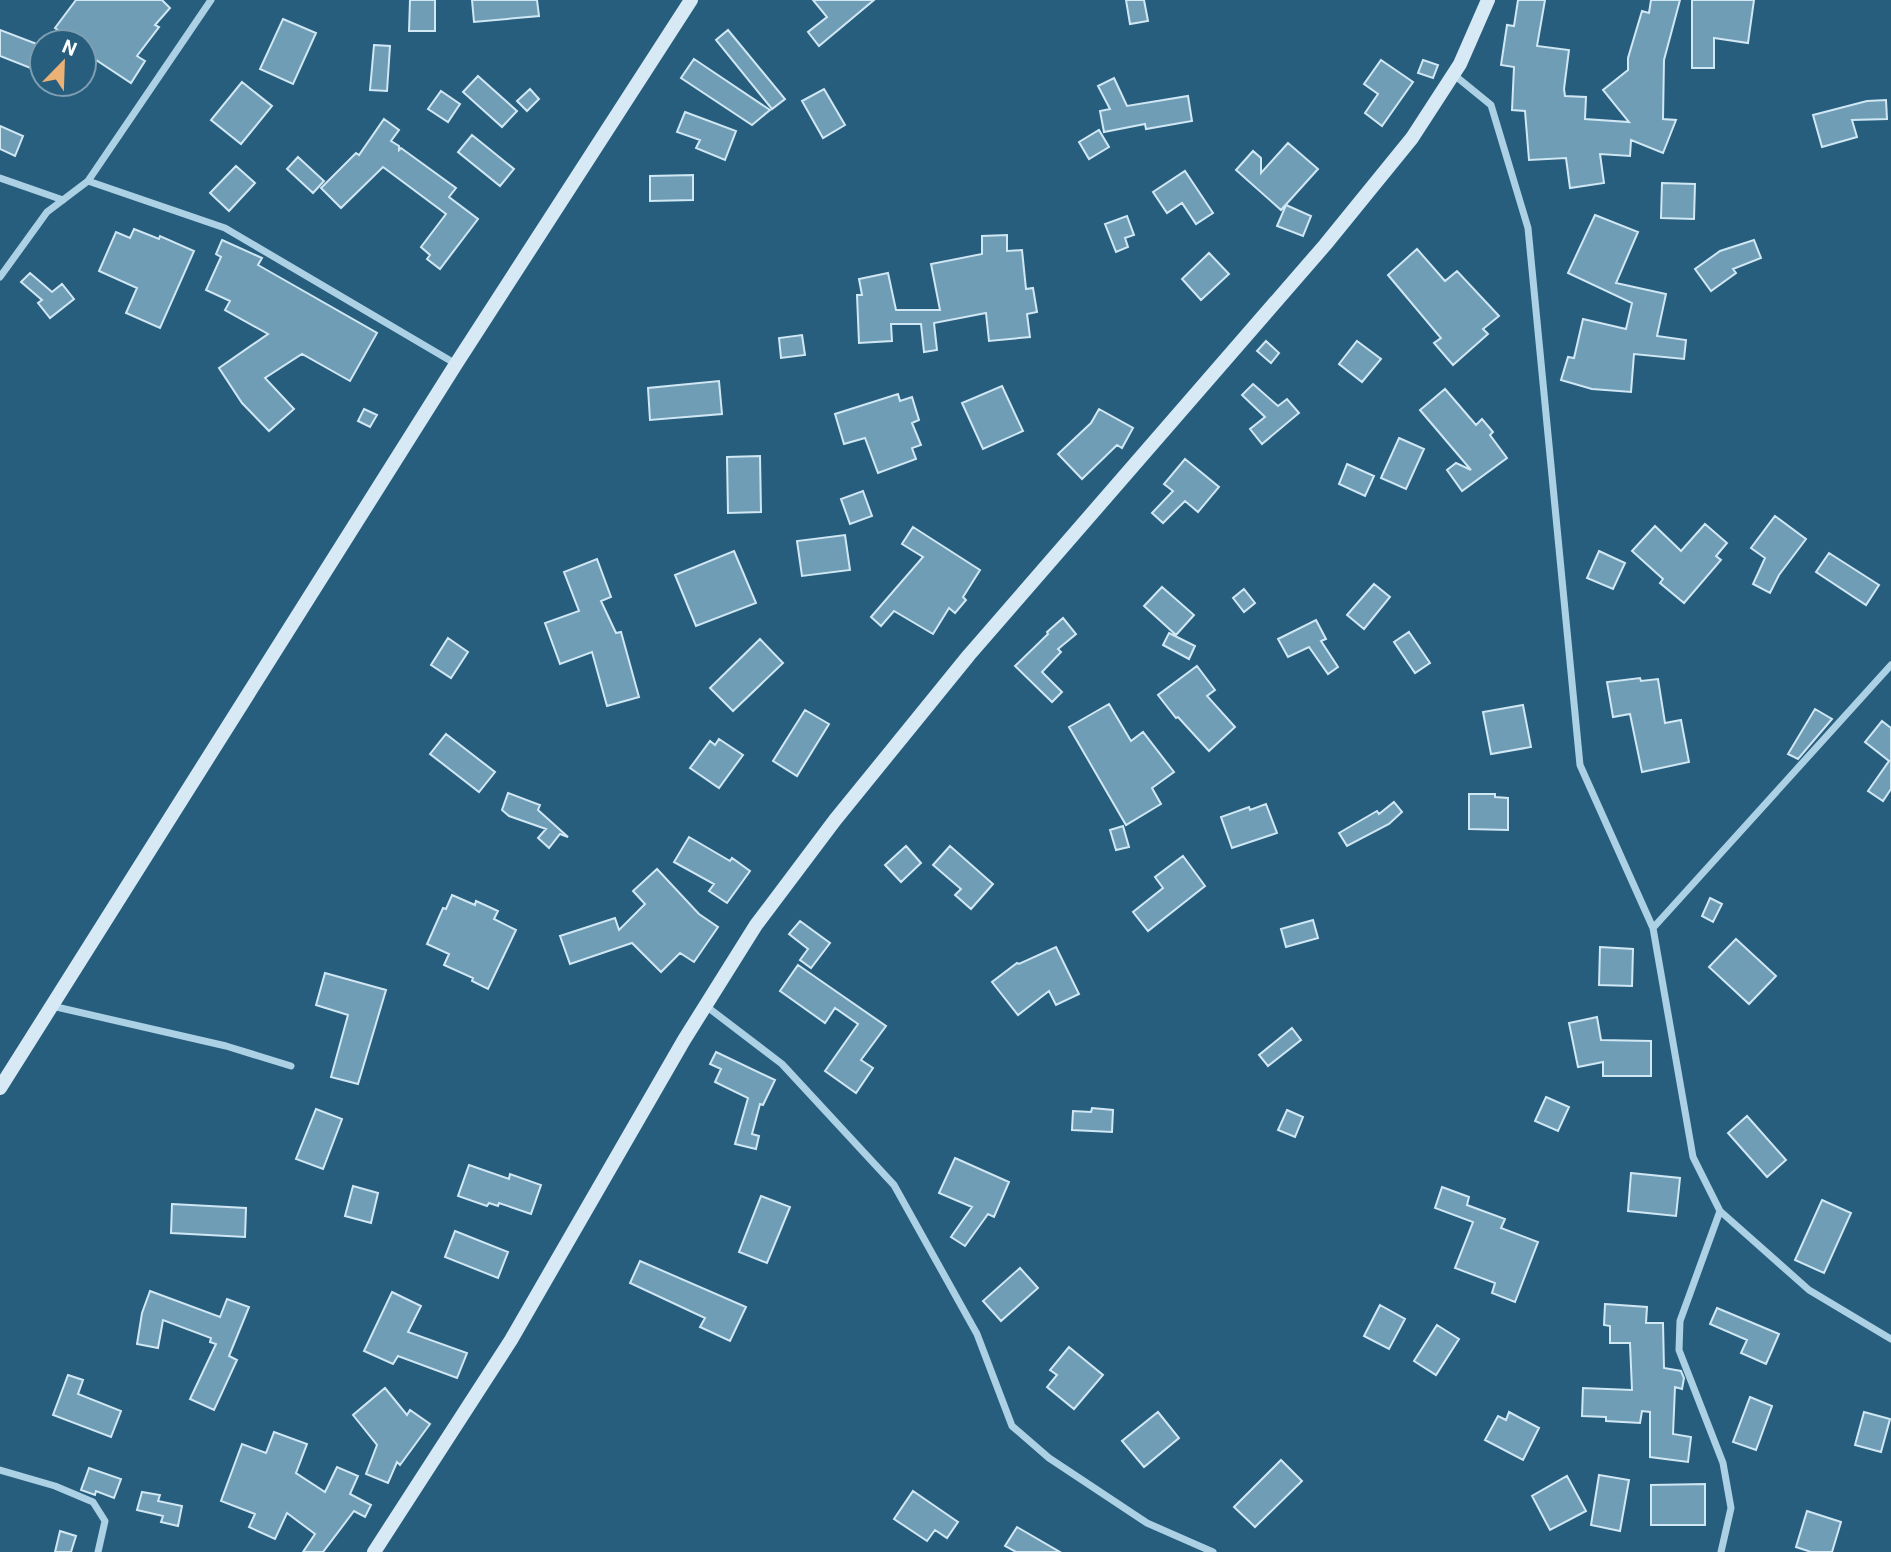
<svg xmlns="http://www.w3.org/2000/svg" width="1891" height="1552" font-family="Roboto,sans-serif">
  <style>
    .building { fill: #709db6; stroke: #d0e7f4; stroke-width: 2 }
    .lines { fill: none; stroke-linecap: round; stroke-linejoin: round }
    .street { stroke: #add1e4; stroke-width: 7 }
    .secondary { stroke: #d6e9f4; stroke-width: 14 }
  </style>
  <rect width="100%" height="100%" fill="#285e7d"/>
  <path class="building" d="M 76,0 L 162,0 L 170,8 L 155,25 L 159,27 L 137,56 L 145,61 L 131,83 L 84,52 L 84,42 L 75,42 L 55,28 Z
    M 410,0 L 435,0 L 435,31 L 409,31 Z
    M 472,0 L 537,0 L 539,16 L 474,22 Z
    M 813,0 L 874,0 L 819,46 L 808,32 L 827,17 Z
    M 1126,0 L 1144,0 L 1148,21 L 1130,24 Z
    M 1518,0 L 1545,0 L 1537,46 L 1569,50 L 1564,89 L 1565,96 L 1586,97 L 1585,119 L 1629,122 L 1603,90 L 1628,70 L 1628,58 L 1642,11 L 1649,13 L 1651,0 L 1680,0 L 1664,60 L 1663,119 L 1676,120 L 1663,153 L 1631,140 L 1630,156 L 1600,154 L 1604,183 L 1570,188 L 1566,158 L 1529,160 L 1525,111 L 1512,110 L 1514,67 L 1501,65 L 1507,25 L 1514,26 Z
    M 1692,0 L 1754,0 L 1748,43 L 1714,38 L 1714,68 L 1692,68 Z
    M 283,19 L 316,33 L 293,84 L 260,69 Z
    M 0,30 L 42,46 L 42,61 L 38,71 L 0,56 Z
    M 728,30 L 785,99 L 772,109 L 716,40 Z
    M 374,45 L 390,46 L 387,91 L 370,90 Z
    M 694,59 L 770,110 L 752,125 L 681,78 Z
    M 1381,60 L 1413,82 L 1382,126 L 1365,113 L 1378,94 L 1364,84 Z
    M 1423,60 L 1438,65 L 1433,78 L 1418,73 Z
    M 478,76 L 517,111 L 502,127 L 463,92 Z
    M 1114,78 L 1127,106 L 1188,96 L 1192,121 L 1146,129 L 1145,124 L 1104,132 L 1100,111 L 1110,109 L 1098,86 Z
    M 242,82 L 272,106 L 241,144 L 211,120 Z
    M 530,89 L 539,99 L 527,111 L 517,101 Z
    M 824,89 L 845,125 L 823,138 L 802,101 Z
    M 441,91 L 460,104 L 448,122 L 428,109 Z
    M 1886,100 L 1887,119 L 1852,120 L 1857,137 L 1822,147 L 1813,115 L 1867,101 Z
    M 685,112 L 736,131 L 725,160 L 696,148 L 700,140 L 677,132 Z
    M 384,119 L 399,130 L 391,141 L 399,146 L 399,150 L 401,148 L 456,188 L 449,197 L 478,219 L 440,269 L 427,259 L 430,255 L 421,247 L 446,214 L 383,167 L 341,208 L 321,188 L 356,153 L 359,155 Z
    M 0,126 L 23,136 L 15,156 L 0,149 Z
    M 1099,130 L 1109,147 L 1089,159 L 1079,142 Z
    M 472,135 L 514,169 L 500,186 L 458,152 Z
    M 1288,143 L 1318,169 L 1281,210 L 1236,170 L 1253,151 L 1261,158 L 1261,173 Z
    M 298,157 L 324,181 L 313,193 L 287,169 Z
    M 236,166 L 255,183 L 229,211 L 210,193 Z
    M 1185,171 L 1213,213 L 1196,224 L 1182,203 L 1167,213 L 1153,192 Z
    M 693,175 L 693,200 L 650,201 L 650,176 Z
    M 1662,183 L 1695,184 L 1694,219 L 1661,218 Z
    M 1286,205 L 1311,216 L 1303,236 L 1277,226 Z
    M 1595,215 L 1638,232 L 1616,283 L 1666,294 L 1657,336 L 1686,340 L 1684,359 L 1634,354 L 1631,392 L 1592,389 L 1561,380 L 1568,357 L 1574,358 L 1583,319 L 1626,329 L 1632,303 L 1568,273 Z
    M 1127,216 L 1134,235 L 1125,238 L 1128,247 L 1116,252 L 1105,224 Z
    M 134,229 L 159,239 L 160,236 L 194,251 L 160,328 L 126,313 L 137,288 L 99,271 L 116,232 L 130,238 Z
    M 1007,235 L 1007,251 L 1022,250 L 1026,289 L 1033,288 L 1037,312 L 1027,314 L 1030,337 L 989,341 L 986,313 L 934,323 L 937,350 L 924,352 L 921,324 L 891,324 L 892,341 L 859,343 L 857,295 L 862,295 L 859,279 L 888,273 L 896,310 L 940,310 L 931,264 L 982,254 L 982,236 Z
    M 222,240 L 262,258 L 258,265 L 377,333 L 350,381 L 302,354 L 265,378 L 294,409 L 269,431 L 242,403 L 219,368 L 268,334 L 225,310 L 230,301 L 206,290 L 221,257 L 216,254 Z
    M 1754,240 L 1761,258 L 1733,269 L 1736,273 L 1711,291 L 1695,269 L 1720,251 Z
    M 1417,249 L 1445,281 L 1457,271 L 1499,316 L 1483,329 L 1488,334 L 1453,365 L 1434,343 L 1441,338 L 1388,275 Z
    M 1209,253 L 1229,274 L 1201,300 L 1182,279 Z
    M 30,273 L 52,292 L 62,284 L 74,299 L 50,318 L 38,303 L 42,300 L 21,282 Z
    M 802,335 L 805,355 L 781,358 L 779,338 Z
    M 1266,341 L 1279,353 L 1271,363 L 1257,351 Z
    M 1357,341 L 1381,359 L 1362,382 L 1339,364 Z
    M 719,381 L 722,414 L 650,420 L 648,388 Z
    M 1253,384 L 1278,406 L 1287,399 L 1299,413 L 1262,444 L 1250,429 L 1265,417 L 1242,395 Z
    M 1002,386 L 1023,431 L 983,449 L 962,403 Z
    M 1445,389 L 1476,425 L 1482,419 L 1493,432 L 1490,435 L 1507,458 L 1462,491 L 1447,470 L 1456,463 L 1471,470 L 1420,410 Z
    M 898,394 L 900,401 L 912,397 L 919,420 L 912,423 L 921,445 L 912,448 L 916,459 L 878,473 L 865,438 L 844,444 L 835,414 Z
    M 364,409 L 377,415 L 370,427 L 358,421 Z
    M 1099,409 L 1133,428 L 1122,448 L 1117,445 L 1082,479 L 1058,454 L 1091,423 Z
    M 1399,438 L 1424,449 L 1406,489 L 1381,478 Z
    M 760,456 L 761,512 L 728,513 L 727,457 Z
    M 1185,459 L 1219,487 L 1198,512 L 1185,501 L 1163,523 L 1152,513 L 1173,491 L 1164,484 Z
    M 1347,464 L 1374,476 L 1365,496 L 1339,484 Z
    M 863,491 L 872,516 L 850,524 L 841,499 Z
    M 1775,516 L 1806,539 L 1779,575 L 1770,593 L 1753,584 L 1765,558 L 1751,548 Z
    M 1705,524 L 1727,543 L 1716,556 L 1721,560 L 1684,603 L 1660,583 L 1663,579 L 1632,551 L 1655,526 L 1681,551 Z
    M 913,527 L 980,570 L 963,597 L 966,600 L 955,613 L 949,608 L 933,634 L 894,611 L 881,626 L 871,617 L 923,557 L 902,544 Z
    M 845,535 L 850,570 L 802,576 L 797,541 Z
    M 734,551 L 756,603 L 696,626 L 675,575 Z
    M 1599,551 L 1625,563 L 1613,589 L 1587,578 Z
    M 1829,553 L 1879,585 L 1866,605 L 1816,572 Z
    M 597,559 L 611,597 L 601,601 L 616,633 L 621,632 L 639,697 L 607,706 L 592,652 L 560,664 L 545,623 L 579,611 L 564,572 Z
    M 1374,584 L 1390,597 L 1364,629 L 1347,615 Z
    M 1162,587 L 1194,615 L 1176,635 L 1144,606 Z
    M 1244,589 L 1255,603 L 1244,612 L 1233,598 Z
    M 1063,618 L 1076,634 L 1058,649 L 1061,652 L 1042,672 L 1062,692 L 1052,702 L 1015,666 L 1048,634 L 1047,632 Z
    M 1316,620 L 1326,639 L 1321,641 L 1338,667 L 1328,674 L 1309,647 L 1288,657 L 1278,639 Z
    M 1409,632 L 1430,663 L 1415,673 L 1394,642 Z
    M 1169,633 L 1195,646 L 1189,659 L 1163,645 Z
    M 448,638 L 468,652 L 451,678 L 431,665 Z
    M 760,639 L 783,663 L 733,711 L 710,688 Z
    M 1197,666 L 1215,690 L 1207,696 L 1235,727 L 1209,751 L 1178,717 L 1176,718 L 1158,695 Z
    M 1640,678 L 1641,681 L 1658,679 L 1665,723 L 1681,720 L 1689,762 L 1642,772 L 1630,714 L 1613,717 L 1607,682 Z
    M 1109,704 L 1131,741 L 1143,732 L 1174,772 L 1152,788 L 1161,804 L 1126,825 L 1069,727 Z
    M 1523,705 L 1531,747 L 1491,754 L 1483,712 Z
    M 1815,709 L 1832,719 L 1798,759 L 1788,754 Z
    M 805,710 L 829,724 L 797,776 L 773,761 Z
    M 1882,721 L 1891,728 L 1891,789 L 1883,801 L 1868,791 L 1889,761 L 1865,742 Z
    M 446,734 L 495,772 L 479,792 L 430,754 Z
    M 719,739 L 743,755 L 719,788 L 690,768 L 710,741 L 715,745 Z
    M 508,793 L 540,805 L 538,810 L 568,837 L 560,834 L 549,848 L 538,838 L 546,829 L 509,816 L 502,810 Z
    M 1469,794 L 1495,794 L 1495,797 L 1508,798 L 1508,830 L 1469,829 Z
    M 1394,802 L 1402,812 L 1389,824 L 1347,846 L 1339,833 L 1377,811 L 1379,814 Z
    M 1266,804 L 1277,833 L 1232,848 L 1221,817 L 1249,807 L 1250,810 Z
    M 1123,826 L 1129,847 L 1116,850 L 1110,830 Z
    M 689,837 L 730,861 L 732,858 L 750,871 L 727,903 L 709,891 L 714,884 L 674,862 Z
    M 906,846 L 921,863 L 901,882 L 885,865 Z
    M 950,846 L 993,884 L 971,909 L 955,895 L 961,889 L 933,865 Z
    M 1183,856 L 1205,886 L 1148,931 L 1133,912 L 1163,888 L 1155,877 Z
    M 657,869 L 699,914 L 718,927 L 694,962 L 680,953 L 661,972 L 632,943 L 570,964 L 560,936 L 615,918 L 619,930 L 645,904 L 633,891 Z
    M 452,895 L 475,905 L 476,901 L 498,911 L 494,919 L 516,930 L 488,989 L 472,981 L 473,978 L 444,965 L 449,954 L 427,944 L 443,908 L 446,909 Z
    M 1710,898 L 1722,904 L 1713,922 L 1702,916 Z
    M 1313,920 L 1318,938 L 1286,947 L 1281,929 Z
    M 800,921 L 830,943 L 811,968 L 800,960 L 808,949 L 789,934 Z
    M 1736,939 L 1776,976 L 1749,1004 L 1709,967 Z
    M 1056,947 L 1079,994 L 1056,1005 L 1049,991 L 1018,1015 L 992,982 L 1017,963 L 1019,964 Z
    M 1600,947 L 1633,949 L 1632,986 L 1599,985 Z
    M 798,965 L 886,1026 L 861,1060 L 873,1068 L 856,1093 L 825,1071 L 858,1024 L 835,1008 L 825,1023 L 780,991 Z
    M 325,973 L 386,990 L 358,1084 L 331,1077 L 348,1015 L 316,1005 Z
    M 1597,1017 L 1601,1040 L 1651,1041 L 1651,1076 L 1603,1076 L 1603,1062 L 1578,1067 L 1569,1023 Z
    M 1292,1028 L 1301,1040 L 1268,1066 L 1259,1055 Z
    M 716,1052 L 775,1080 L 763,1105 L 760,1104 L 752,1134 L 759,1136 L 756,1149 L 735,1144 L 748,1098 L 715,1082 L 721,1069 L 710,1064 Z
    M 1546,1097 L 1569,1107 L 1558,1131 L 1535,1121 Z
    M 1092,1108 L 1113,1110 L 1112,1132 L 1072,1130 L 1073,1111 L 1091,1112 Z
    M 316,1109 L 342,1119 L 323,1169 L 296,1159 Z
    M 1287,1110 L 1303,1117 L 1295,1137 L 1278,1130 Z
    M 1747,1116 L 1786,1160 L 1767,1177 L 1728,1133 Z
    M 955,1158 L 1009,1182 L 994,1217 L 988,1214 L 965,1246 L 951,1237 L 972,1207 L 939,1193 Z
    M 469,1165 L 509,1179 L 510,1174 L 541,1185 L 531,1214 L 499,1203 L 498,1206 L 489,1203 L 487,1206 L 458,1196 Z
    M 1631,1173 L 1680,1178 L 1676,1216 L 1628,1211 Z
    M 353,1186 L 378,1193 L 371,1223 L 345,1216 Z
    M 1442,1187 L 1469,1197 L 1467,1205 L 1505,1219 L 1501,1228 L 1538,1242 L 1515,1302 L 1492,1293 L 1495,1283 L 1455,1268 L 1473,1222 L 1435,1208 Z
    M 761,1196 L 790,1207 L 767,1263 L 739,1252 Z
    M 1822,1200 L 1851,1213 L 1824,1273 L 1795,1260 Z
    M 172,1204 L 246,1208 L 245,1237 L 171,1233 Z
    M 455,1231 L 508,1252 L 498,1278 L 445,1257 Z
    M 640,1261 L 746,1307 L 730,1341 L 700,1327 L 705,1318 L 630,1283 Z
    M 1020,1268 L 1038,1288 L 1001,1321 L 983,1301 Z
    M 150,1291 L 220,1317 L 227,1299 L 249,1307 L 229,1356 L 237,1360 L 214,1410 L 190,1399 L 216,1344 L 210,1342 L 211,1338 L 163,1320 L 158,1348 L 137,1344 L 142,1313 Z
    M 392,1292 L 421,1306 L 408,1332 L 467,1353 L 457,1378 L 398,1356 L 393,1364 L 364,1351 Z
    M 1605,1304 L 1647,1307 L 1646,1323 L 1663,1323 L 1664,1368 L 1681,1371 L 1684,1378 L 1682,1389 L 1675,1387 L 1673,1434 L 1691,1437 L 1688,1462 L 1650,1457 L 1650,1412 L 1642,1411 L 1640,1423 L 1606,1421 L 1606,1417 L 1582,1416 L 1583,1388 L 1632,1390 L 1630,1343 L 1610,1343 L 1610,1326 L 1604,1325 Z
    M 1380,1305 L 1405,1319 L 1389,1349 L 1364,1336 Z
    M 1717,1308 L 1779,1334 L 1766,1364 L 1741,1353 L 1747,1340 L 1710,1324 Z
    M 1437,1325 L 1459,1339 L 1436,1375 L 1414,1361 Z
    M 1069,1347 L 1103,1375 L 1074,1409 L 1047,1387 L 1057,1375 L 1050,1370 Z
    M 68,1375 L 83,1380 L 78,1394 L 121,1411 L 111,1437 L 53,1415 Z
    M 385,1388 L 407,1415 L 410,1410 L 430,1424 L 400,1465 L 397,1462 L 388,1483 L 366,1474 L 377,1445 L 353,1415 Z
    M 1750,1397 L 1772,1406 L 1756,1450 L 1733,1442 Z
    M 1158,1412 L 1179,1438 L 1144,1467 L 1122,1441 Z
    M 1509,1412 L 1539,1428 L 1523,1460 L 1485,1440 L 1498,1416 L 1506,1420 Z
    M 1864,1412 L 1890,1419 L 1881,1452 L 1855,1445 Z
    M 274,1432 L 307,1444 L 296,1473 L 325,1492 L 337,1467 L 358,1476 L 350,1494 L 371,1505 L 365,1517 L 354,1511 L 323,1552 L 303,1552 L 315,1534 L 287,1513 L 275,1539 L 249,1527 L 255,1514 L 221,1501 L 242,1444 L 266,1453 Z
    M 1281,1460 L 1302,1481 L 1255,1527 L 1234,1507 Z
    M 89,1468 L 121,1479 L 114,1498 L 96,1491 L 95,1495 L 81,1490 Z
    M 1599,1475 L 1629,1480 L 1620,1531 L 1591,1525 Z
    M 1567,1476 L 1586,1511 L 1550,1530 L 1532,1496 Z
    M 1705,1484 L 1705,1525 L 1651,1525 L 1651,1485 Z
    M 913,1491 L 958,1522 L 947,1538 L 935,1530 L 927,1541 L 894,1519 Z
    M 142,1492 L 160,1495 L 158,1501 L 182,1506 L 178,1526 L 161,1522 L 163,1516 L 137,1510 Z
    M 1807,1511 L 1841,1522 L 1832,1552 L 1811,1552 L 1796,1547 Z
    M 1017,1527 L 1060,1552 L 1016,1552 L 1005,1546 Z
    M 60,1531 L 76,1536 L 71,1552 L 55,1552 Z"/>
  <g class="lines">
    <path class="street" d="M 1453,74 L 1491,105 L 1528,228 L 1580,765 L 1653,928 L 1693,1157 L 1720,1211 L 1809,1290 L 1891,1339
      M 0,178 L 63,200
      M 88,181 L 225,228 L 456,364
      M 0,277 L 47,212 L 88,181 L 211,0
      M 1653,928 L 1891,665
      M 52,1006 L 226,1046 L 291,1066
      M 706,1006 L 782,1064 L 894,1185 L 977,1334 L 1012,1426 L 1049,1458 L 1147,1523 L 1213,1552
      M 1720,1211 L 1680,1321 L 1679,1350 L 1723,1463 L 1731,1508 L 1721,1552
      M 0,1470 L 55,1486 L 93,1502 L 105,1521 L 98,1552"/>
    <path class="secondary" d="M 0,1088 L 456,364 L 691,0
      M 374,1552 L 511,1340 L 684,1040 L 756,925 L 835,820 L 969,655 L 1325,245 L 1412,138 L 1460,64 L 1488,0"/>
  </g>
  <g transform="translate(63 63) rotate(23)"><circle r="33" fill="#285e7d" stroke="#7e9eb1" stroke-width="2"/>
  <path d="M0-5L12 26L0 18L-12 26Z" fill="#ecb174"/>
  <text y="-10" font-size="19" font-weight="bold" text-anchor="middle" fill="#ffffff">N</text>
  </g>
</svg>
